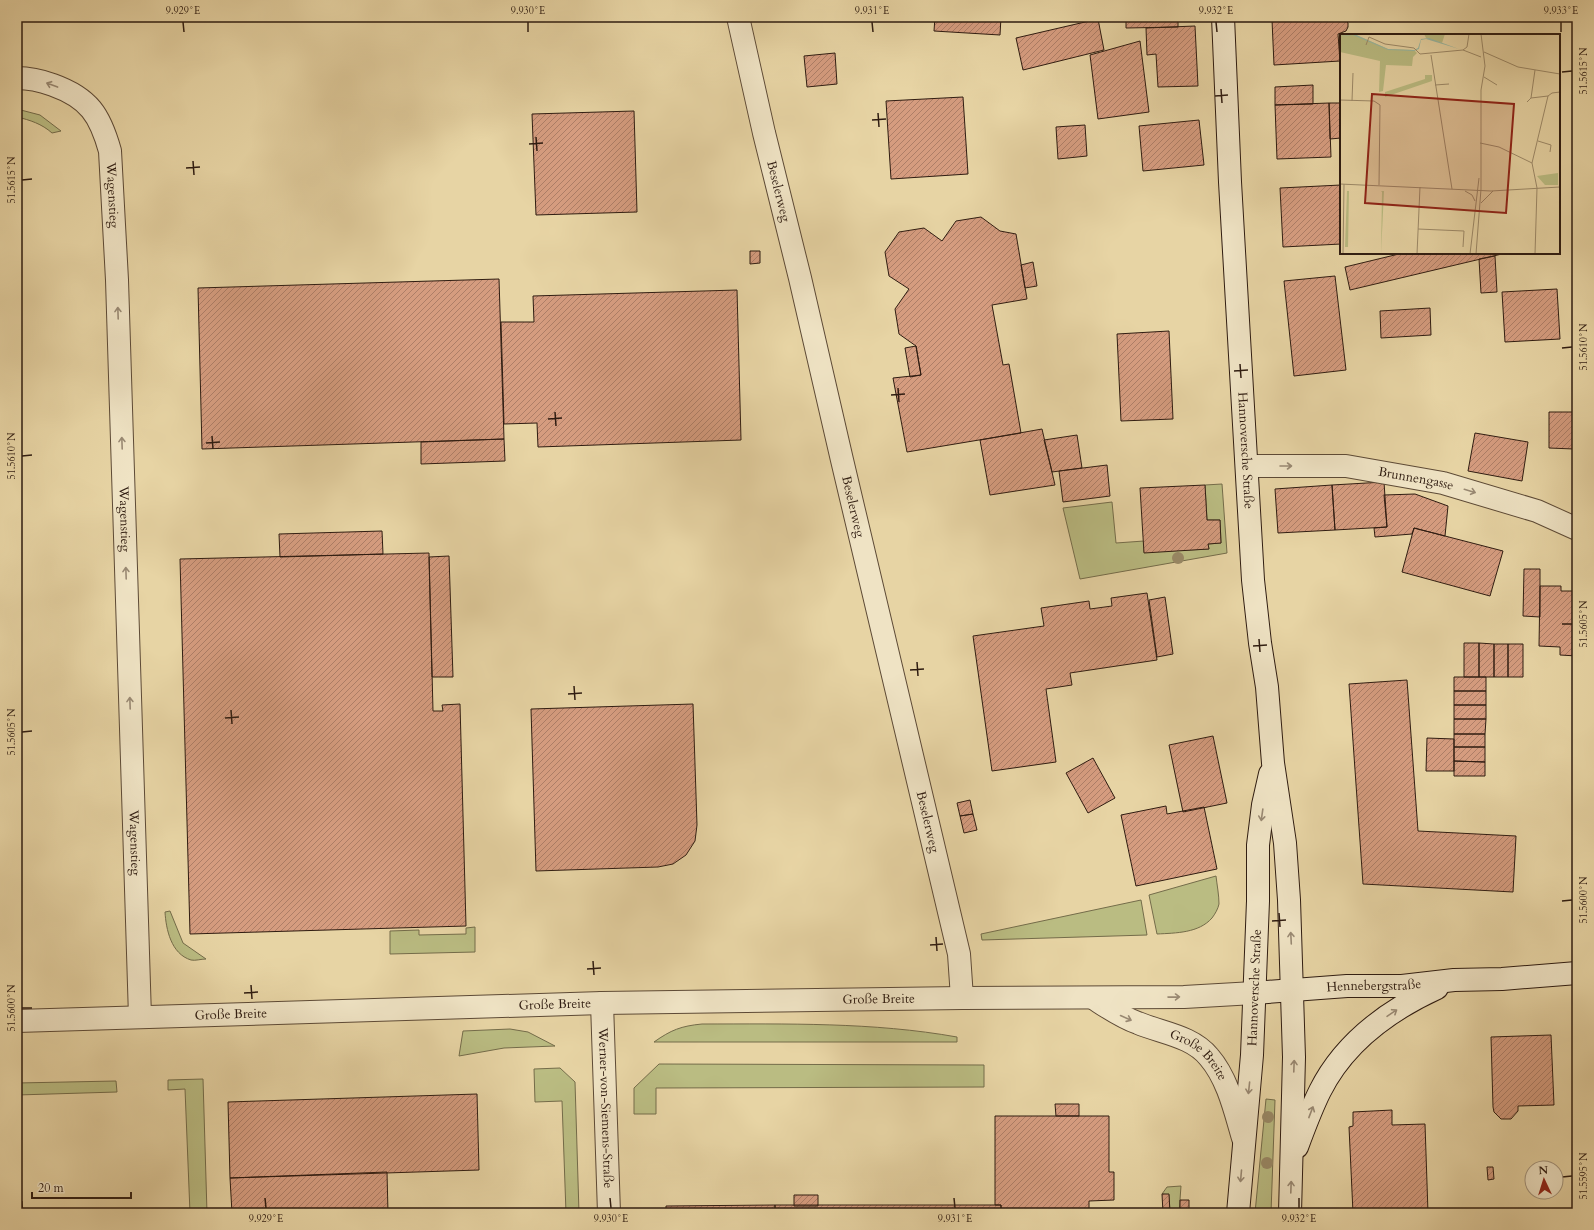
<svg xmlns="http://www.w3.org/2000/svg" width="1594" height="1230" font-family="Cardo,serif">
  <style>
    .grass { fill: #babc82; stroke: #746c4a }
    .building { fill: url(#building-hatch); stroke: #2f1c11 }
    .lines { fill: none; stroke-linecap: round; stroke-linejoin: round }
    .street-casing { stroke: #5d4a36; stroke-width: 24 }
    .secondary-casing { stroke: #2f1c11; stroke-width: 24 }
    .street { stroke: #efe3c4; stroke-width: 22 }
    .secondary { stroke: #efe3c4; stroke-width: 22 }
    .tree { fill: #998966 }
    .oneway { stroke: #998973 }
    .ticks { fill: none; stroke: #2f1c11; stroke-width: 1.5 }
    .labels { text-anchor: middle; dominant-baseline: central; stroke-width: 4; stroke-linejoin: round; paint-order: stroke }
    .street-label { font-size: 13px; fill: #2f1c11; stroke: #efe3c4 }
    .inset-road { fill: none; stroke: #9d8a69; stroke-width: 1 }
    .view { fill: #8f2418; fill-opacity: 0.15; stroke: #8f2418; stroke-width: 2 }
    .inset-edge { fill: none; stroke: #2f1c11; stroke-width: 2 }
    .neatline { fill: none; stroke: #2f1c11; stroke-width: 1.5 }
    .ticks-label { font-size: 10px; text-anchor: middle; fill: #2f1c11 }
  </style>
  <defs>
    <pattern id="building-hatch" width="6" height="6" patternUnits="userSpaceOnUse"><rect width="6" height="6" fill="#d59c7f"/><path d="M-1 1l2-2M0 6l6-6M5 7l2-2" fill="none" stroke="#ad7e67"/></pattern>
  </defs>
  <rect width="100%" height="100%" fill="#e7d4a4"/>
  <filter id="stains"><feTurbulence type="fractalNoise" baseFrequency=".005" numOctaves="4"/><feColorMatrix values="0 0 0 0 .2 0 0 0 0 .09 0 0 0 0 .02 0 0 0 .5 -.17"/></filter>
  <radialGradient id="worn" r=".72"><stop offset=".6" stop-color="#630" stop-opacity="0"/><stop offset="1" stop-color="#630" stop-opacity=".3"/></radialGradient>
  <path class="grass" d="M 17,109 L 40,115 L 61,131 L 52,133 C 42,124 30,120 17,117 Z
    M 1222,484 L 1227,553 L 1080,579 L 1063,508 L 1112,502 L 1116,543 L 1144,541 L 1144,552 L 1209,549 L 1208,544 L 1221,543 L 1220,520 L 1207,520 L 1205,485 Z
    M 1216,876 C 1217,885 1219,895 1219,904 C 1218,909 1215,914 1212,918 C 1199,933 1176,933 1157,934 L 1149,895 Z
    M 1141,900 L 1147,935 L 982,940 L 981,934 Z
    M 170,911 L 183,943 L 206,959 C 201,959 195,961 191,960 C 171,954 166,929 165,912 Z
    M 475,927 L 475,952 L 390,954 L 390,931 L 419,930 L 419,935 L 466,934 L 466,928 Z
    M 702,1024 C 787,1024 873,1022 957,1037 L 957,1042 L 654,1042 C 671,1030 681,1026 702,1024 Z
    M 510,1029 L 528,1032 L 555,1046 L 504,1048 L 459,1056 L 463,1031 Z
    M 659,1064 L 984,1065 L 984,1087 L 656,1088 L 656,1114 L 634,1114 L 634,1088 Z
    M 560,1068 L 575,1082 L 579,1213 L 566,1213 L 562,1101 L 535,1102 L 534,1069 Z
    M 203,1079 L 207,1213 L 190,1213 L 185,1089 L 168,1090 L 168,1080 Z
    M 116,1081 L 117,1092 L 17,1095 L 17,1083 Z
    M 1266,1099 L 1275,1100 L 1271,1213 L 1255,1213 Z
    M 1181,1186 L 1179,1213 L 1170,1213 L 1169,1195 L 1162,1194 L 1167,1187 Z"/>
  <path class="building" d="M 935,17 L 1001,17 L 1000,35 L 934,31 Z
    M 1126,17 L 1178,17 L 1178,27 L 1126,28 Z
    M 1343,17 L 1348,23 L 1348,27 L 1346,31 L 1338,34 L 1340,61 L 1274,65 L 1272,20 Z
    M 1098,19 L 1104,50 L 1023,70 L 1016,38 Z
    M 1195,26 L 1198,86 L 1158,87 L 1156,54 L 1147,55 L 1146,28 Z
    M 1140,41 L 1149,112 L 1098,119 L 1090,55 Z
    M 835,53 L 837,84 L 807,87 L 804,56 Z
    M 1313,85 L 1313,104 L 1275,105 L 1275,87 Z
    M 963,97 L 968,174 L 891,179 L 886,101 Z
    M 1329,103 L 1331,157 L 1277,159 L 1275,105 Z
    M 1329,103 L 1341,103 L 1341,138 L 1330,139 Z
    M 634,111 L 637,212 L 536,215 L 532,114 Z
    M 1199,120 L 1204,165 L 1143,171 L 1139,126 Z
    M 1085,125 L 1087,156 L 1058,159 L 1056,127 Z
    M 1341,185 L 1341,244 L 1283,247 L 1280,188 Z
    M 981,217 L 1000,231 L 1016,234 L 1027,299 L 992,305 L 1003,365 L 1009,364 L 1021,433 L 907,452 L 893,378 L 921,375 L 916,346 L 899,334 L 895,309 L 909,289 L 889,276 L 885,252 L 899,232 L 924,228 L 942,241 L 956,221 Z
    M 750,251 L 760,251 L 760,263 L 750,264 Z
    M 1403,253 L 1506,253 L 1350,290 L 1345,267 Z
    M 1495,256 L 1497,292 L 1481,293 L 1479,259 Z
    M 1033,262 L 1037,286 L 1025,288 L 1021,265 Z
    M 1335,276 L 1346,370 L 1294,376 L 1284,281 Z
    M 499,279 L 504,439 L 202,449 L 198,288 Z
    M 1557,289 L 1560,339 L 1505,342 L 1502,292 Z
    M 737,290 L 741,440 L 538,447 L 537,423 L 504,424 L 501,322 L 534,322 L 533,296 Z
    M 1430,308 L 1431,335 L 1381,338 L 1380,311 Z
    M 1169,331 L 1173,419 L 1121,421 L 1117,334 Z
    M 916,346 L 921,375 L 910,377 L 905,348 Z
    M 1549,412 L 1575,412 L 1574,449 L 1549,448 Z
    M 1042,429 L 1055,485 L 990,495 L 980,440 Z
    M 1475,433 L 1528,442 L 1522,481 L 1468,471 Z
    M 1077,435 L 1082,468 L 1052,472 L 1044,440 Z
    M 504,439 L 505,461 L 421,464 L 421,442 Z
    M 1107,465 L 1110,496 L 1063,502 L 1059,471 Z
    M 1384,482 L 1387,527 L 1335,530 L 1332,485 Z
    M 1205,485 L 1207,520 L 1220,520 L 1221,543 L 1208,544 L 1209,549 L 1144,553 L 1140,488 Z
    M 1332,485 L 1335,530 L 1278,533 L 1275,489 Z
    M 1415,494 L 1448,506 L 1445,536 L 1414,528 L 1412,534 L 1375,537 L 1374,528 L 1387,527 L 1384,495 Z
    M 1414,528 L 1503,551 L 1490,596 L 1402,572 Z
    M 382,531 L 383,554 L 280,557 L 279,534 Z
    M 429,553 L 433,711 L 443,711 L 442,705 L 460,704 L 466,926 L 190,934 L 180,559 Z
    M 449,556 L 453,677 L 432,677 L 429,557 Z
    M 1524,569 L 1540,569 L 1540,617 L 1523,616 Z
    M 1540,586 L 1561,586 L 1561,591 L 1577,591 L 1577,656 L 1560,655 L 1560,647 L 1539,646 Z
    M 1147,593 L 1157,660 L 1070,673 L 1072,685 L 1046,689 L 1056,762 L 992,771 L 973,636 L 1044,626 L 1041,608 L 1089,601 L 1090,609 L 1112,606 L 1111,598 Z
    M 1165,597 L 1173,654 L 1157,657 L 1149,600 Z
    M 1464,643 L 1479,643 L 1479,677 L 1464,677 Z
    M 1479,643 L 1494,644 L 1494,677 L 1479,677 Z
    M 1494,644 L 1508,644 L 1508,677 L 1494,677 Z
    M 1508,644 L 1523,644 L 1523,677 L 1508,677 Z
    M 1454,677 L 1486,677 L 1486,691 L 1454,691 Z
    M 1407,680 L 1418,831 L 1516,836 L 1513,892 L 1363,884 L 1349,684 Z
    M 1454,691 L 1486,691 L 1486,705 L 1454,705 Z
    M 693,704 L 697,825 L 695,841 L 686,855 L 673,864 L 658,867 L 536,871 L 531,709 Z
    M 1454,705 L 1486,705 L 1486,719 L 1454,719 Z
    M 1454,719 L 1486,719 L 1485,734 L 1454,734 Z
    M 1454,734 L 1485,734 L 1485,747 L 1454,747 Z
    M 1213,736 L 1227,803 L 1183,812 L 1169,745 Z
    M 1427,738 L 1454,739 L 1454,771 L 1426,771 Z
    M 1454,747 L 1485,747 L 1485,762 L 1454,761 Z
    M 1093,758 L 1115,798 L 1088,813 L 1066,773 Z
    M 1454,761 L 1485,762 L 1485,776 L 1454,776 Z
    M 970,800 L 973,814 L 960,816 L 957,803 Z
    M 1166,806 L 1167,814 L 1204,807 L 1217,869 L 1136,886 L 1121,815 Z
    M 973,814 L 977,830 L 964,833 L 960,816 Z
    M 1551,1035 L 1554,1105 L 1518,1106 L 1518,1111 L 1511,1119 L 1501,1119 L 1494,1112 L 1493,1107 L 1491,1037 Z
    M 477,1094 L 479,1170 L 230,1178 L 228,1102 Z
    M 1055,1104 L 1079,1104 L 1079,1116 L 1056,1116 Z
    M 1392,1110 L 1392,1125 L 1425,1124 L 1428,1213 L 1353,1213 L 1349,1127 L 1353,1126 L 1353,1112 Z
    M 995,1116 L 1109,1116 L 1109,1172 L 1114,1172 L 1114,1200 L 1089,1201 L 1089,1213 L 1001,1213 L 1001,1205 L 995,1205 Z
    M 1487,1167 L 1493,1167 L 1494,1179 L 1488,1180 Z
    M 387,1172 L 388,1213 L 232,1213 L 230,1178 Z
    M 1162,1194 L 1169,1194 L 1170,1213 L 1163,1213 Z
    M 794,1195 L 818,1195 L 818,1206 L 794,1206 Z
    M 1180,1200 L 1189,1200 L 1189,1213 L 1180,1213 Z
    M 17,1201 L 22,1201 L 23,1213 L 17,1213 Z
    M 775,1205 L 1001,1205 L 1001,1213 L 775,1213 Z
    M 775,1205 L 775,1213 L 666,1213 L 666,1206 Z"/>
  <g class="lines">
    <defs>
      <g id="street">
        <path id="s1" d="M 738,17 L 764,133 L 800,278 L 842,460 L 959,954 L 962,998"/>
        <path id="s2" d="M 17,78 C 29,78 42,81 53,85 C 89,98 100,115 110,151 L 117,280 L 140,1017"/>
        <path id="s3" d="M 1247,466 L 1346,466 L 1443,483 L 1537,511 L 1577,529"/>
        <path id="s4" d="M 1093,998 C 1107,1007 1121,1017 1138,1023 C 1162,1033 1192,1036 1209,1057 C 1228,1079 1235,1111 1243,1138"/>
        <path id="s5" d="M 602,1003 L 609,1213"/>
        <path id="s6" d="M 17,1021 L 602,1003 L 962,998 L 1184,997 L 1254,993"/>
      </g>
      <g id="secondary">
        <path id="s7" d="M 1223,17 L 1230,182 L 1253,580 L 1260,643 L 1267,687 L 1273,763 L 1285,843 L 1289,900 L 1294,1057 L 1290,1213"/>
        <path id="s8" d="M 1254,993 L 1347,986 L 1402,986 L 1454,980 L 1502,979 L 1577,973"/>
        <path d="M 1297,1147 C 1304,1128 1311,1109 1320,1091 C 1344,1043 1389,1010 1437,988"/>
        <path id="s9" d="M 1238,1213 L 1252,1055 L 1258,901 L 1258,845 L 1263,805 L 1270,774"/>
      </g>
    </defs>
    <use href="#street" class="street-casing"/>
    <use href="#secondary" class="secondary-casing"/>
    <use href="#street" class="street"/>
    <use href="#secondary" class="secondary"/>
  </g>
  <g class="tree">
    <circle cx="1178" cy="558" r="6"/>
    <circle cx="1268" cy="1117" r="6"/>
    <circle cx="1267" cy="1163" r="6"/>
  </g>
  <defs><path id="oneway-shaft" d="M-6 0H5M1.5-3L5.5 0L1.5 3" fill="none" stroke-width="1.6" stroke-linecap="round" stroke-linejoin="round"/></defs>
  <g class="oneway">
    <use href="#oneway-shaft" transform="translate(52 85) rotate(-160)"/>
    <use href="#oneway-shaft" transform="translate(118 313) rotate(-92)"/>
    <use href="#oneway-shaft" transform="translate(122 443) rotate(-92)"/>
    <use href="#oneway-shaft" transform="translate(1286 466)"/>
    <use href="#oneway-shaft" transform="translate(1470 491) rotate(17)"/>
    <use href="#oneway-shaft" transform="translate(126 573) rotate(-92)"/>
    <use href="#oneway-shaft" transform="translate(130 703) rotate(-92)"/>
    <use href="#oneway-shaft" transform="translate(1262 815) rotate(98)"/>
    <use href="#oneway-shaft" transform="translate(1291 938) rotate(-93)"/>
    <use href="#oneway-shaft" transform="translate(1174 997) rotate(-1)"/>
    <use href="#oneway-shaft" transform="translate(1392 1013) rotate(-34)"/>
    <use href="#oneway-shaft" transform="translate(1126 1018) rotate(24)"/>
    <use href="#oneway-shaft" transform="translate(1294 1066) rotate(-88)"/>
    <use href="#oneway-shaft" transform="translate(1249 1088) rotate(96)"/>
    <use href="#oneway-shaft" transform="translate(1311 1112) rotate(-69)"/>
    <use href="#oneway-shaft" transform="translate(1241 1176) rotate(95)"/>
    <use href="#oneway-shaft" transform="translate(1291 1187) rotate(-88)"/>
  </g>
  <path class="ticks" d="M 183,22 L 184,32M 528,22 L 528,32M 872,22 L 873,32M 1216,22 L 1217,32M 1561,22 L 1561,32M 1562,72 L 1572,71M 1221,89 L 1222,103M 1215,96 L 1228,95M 878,113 L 879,127M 872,120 L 886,119M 536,137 L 537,151M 529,144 L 543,143M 193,161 L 194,175M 186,168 L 200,167M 22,180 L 32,179M 1562,348 L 1572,347M 1240,364 L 1241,378M 1234,371 L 1248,370M 898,388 L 899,402M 891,395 L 905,394M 555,412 L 556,426M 548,419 L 562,418M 212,436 L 213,449M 206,443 L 220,442M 22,456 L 32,455M 1562,624 L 1572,624M 1259,639 L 1260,652M 1253,646 L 1267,645M 917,662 L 918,676M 910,670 L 924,669M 574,686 L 575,700M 568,694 L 582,693M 231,710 L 232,724M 225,718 L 239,717M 22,732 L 32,731M 1562,901 L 1572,900M 1279,913 L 1280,927M 1272,921 L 1286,920M 936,937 L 937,951M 930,945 L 943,944M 593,961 L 594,975M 587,969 L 601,968M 251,985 L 252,999M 244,993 L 258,992M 22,1008 L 32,1008M 1562,1177 L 1572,1176M 265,1198 L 266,1208M 610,1198 L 611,1208M 954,1198 L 955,1208M 1299,1198 L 1299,1208"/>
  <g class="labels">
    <g class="street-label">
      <text stroke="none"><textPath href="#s1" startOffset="179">Beselerweg</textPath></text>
      <text stroke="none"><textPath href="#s2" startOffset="173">Wagenstieg</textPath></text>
      <text stroke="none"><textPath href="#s7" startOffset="434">Hannoversche Straße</textPath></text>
      <text stroke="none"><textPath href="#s3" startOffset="170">Brunnengasse</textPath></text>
      <text stroke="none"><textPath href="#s1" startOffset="503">Beselerweg</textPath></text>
      <text stroke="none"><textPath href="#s2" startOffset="497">Wagenstieg</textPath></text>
      <text stroke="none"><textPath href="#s1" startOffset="827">Beselerweg</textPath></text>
      <text stroke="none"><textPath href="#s2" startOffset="821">Wagenstieg</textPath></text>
      <text stroke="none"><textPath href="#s8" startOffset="120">Hennebergstraße</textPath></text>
      <text stroke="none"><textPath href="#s9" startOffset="226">Hannoversche Straße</textPath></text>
      <text stroke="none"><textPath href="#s6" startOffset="862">Große Breite</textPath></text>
      <text stroke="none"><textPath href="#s6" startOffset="538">Große Breite</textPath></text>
      <text stroke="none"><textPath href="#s6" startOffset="214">Große Breite</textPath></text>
      <text stroke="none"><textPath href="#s4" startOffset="122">Große Breite</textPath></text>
      <text stroke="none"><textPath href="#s5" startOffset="105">Werner-von-Siemens-Straße</textPath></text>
    </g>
  </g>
  <g transform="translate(1340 34)">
    <rect width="220" height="220" fill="#e7d4a4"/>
    <path d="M 84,0 L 105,0 L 102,9 L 86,4 ZM 218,139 L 218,151 L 205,151 L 197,142 ZM 7,157 L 36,157 L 9,157 L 8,213 L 5,213 ZM 41,157 L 44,157 L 41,220 L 42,158 Z" fill="#babc82"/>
    <path d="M 0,0 L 14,0 L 48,15 L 74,16 L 77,19 L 73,23 L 72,32 L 46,31 L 43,57 L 39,58 L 40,27 L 0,18 ZM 85,41 L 92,41 L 92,47 L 45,63 L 45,58 L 85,45 Z" fill="#babc82"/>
    <path d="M 14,0 L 48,15 L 74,16 L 78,14 L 81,5 L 89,4 L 119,15 L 86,5 L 81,6 L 79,15 L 74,17 L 48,16 L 13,1 L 0,2 Z" fill="#97b8a4"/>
    <path class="inset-road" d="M 26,11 L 29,3 L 45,10 L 74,14 L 80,20 L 123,16 L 141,23M 123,16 L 127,13 L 129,0M 144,18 L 178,33 L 220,40M 91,21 L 112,155M 144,43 L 157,51M 95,51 L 109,50M 191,64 L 208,62M 0,66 L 34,67 L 40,71 L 39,151M 12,67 L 13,39M 187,68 L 191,64 L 195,36M 198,107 L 211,111 L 210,118M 140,109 L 159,113 L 192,129M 0,150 L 151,157 L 220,153M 125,157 L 132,161 L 135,167M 141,169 L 153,157M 78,195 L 124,197 L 123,213M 3,220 L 4,150M 77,220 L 80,153M 130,220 L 139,144M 136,220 L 141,155 L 141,56 L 145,32 L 141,0M 195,220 L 197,154 L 192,129 L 208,62 L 212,59 L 220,58"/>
    <path class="view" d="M 32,60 L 174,70 L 166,179 L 25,169 Z"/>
    <rect width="220" height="220" class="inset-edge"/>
  </g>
  <rect width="1594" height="1230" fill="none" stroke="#e7d4a4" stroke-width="44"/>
  <g transform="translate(1544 1180) rotate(356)"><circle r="19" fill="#efe3c4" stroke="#a2937c"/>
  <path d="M0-3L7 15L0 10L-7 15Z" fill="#8f2418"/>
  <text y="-6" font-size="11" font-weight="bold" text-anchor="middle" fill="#2f1c11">N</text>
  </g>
  <path d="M32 1192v6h99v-6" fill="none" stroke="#2f1c11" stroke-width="2"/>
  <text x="38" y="1192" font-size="12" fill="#2f1c11" stroke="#efe3c4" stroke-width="3" paint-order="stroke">20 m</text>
  <rect x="22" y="22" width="1550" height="1186" class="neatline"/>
  <g class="ticks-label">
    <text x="183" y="14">9.929°E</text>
    <text x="528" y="14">9.930°E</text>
    <text x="872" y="14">9.931°E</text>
    <text x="1216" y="14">9.932°E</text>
    <text x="1561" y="14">9.933°E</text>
    <text transform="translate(1583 71) rotate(-90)" y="4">51.5615°N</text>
    <text transform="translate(11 180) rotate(-90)" y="4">51.5615°N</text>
    <text transform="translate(1583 347) rotate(-90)" y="4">51.5610°N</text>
    <text transform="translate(11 456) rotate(-90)" y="4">51.5610°N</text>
    <text transform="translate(1583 624) rotate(-90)" y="4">51.5605°N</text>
    <text transform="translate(11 732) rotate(-90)" y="4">51.5605°N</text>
    <text transform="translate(1583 900) rotate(-90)" y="4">51.5600°N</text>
    <text transform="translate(11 1008) rotate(-90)" y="4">51.5600°N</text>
    <text transform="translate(1583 1176) rotate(-90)" y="4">51.5595°N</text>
    <text x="266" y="1222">9.929°E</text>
    <text x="611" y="1222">9.930°E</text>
    <text x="955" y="1222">9.931°E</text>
    <text x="1299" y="1222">9.932°E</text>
  </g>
  <rect width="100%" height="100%" filter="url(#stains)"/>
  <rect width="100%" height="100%" fill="url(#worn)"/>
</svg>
